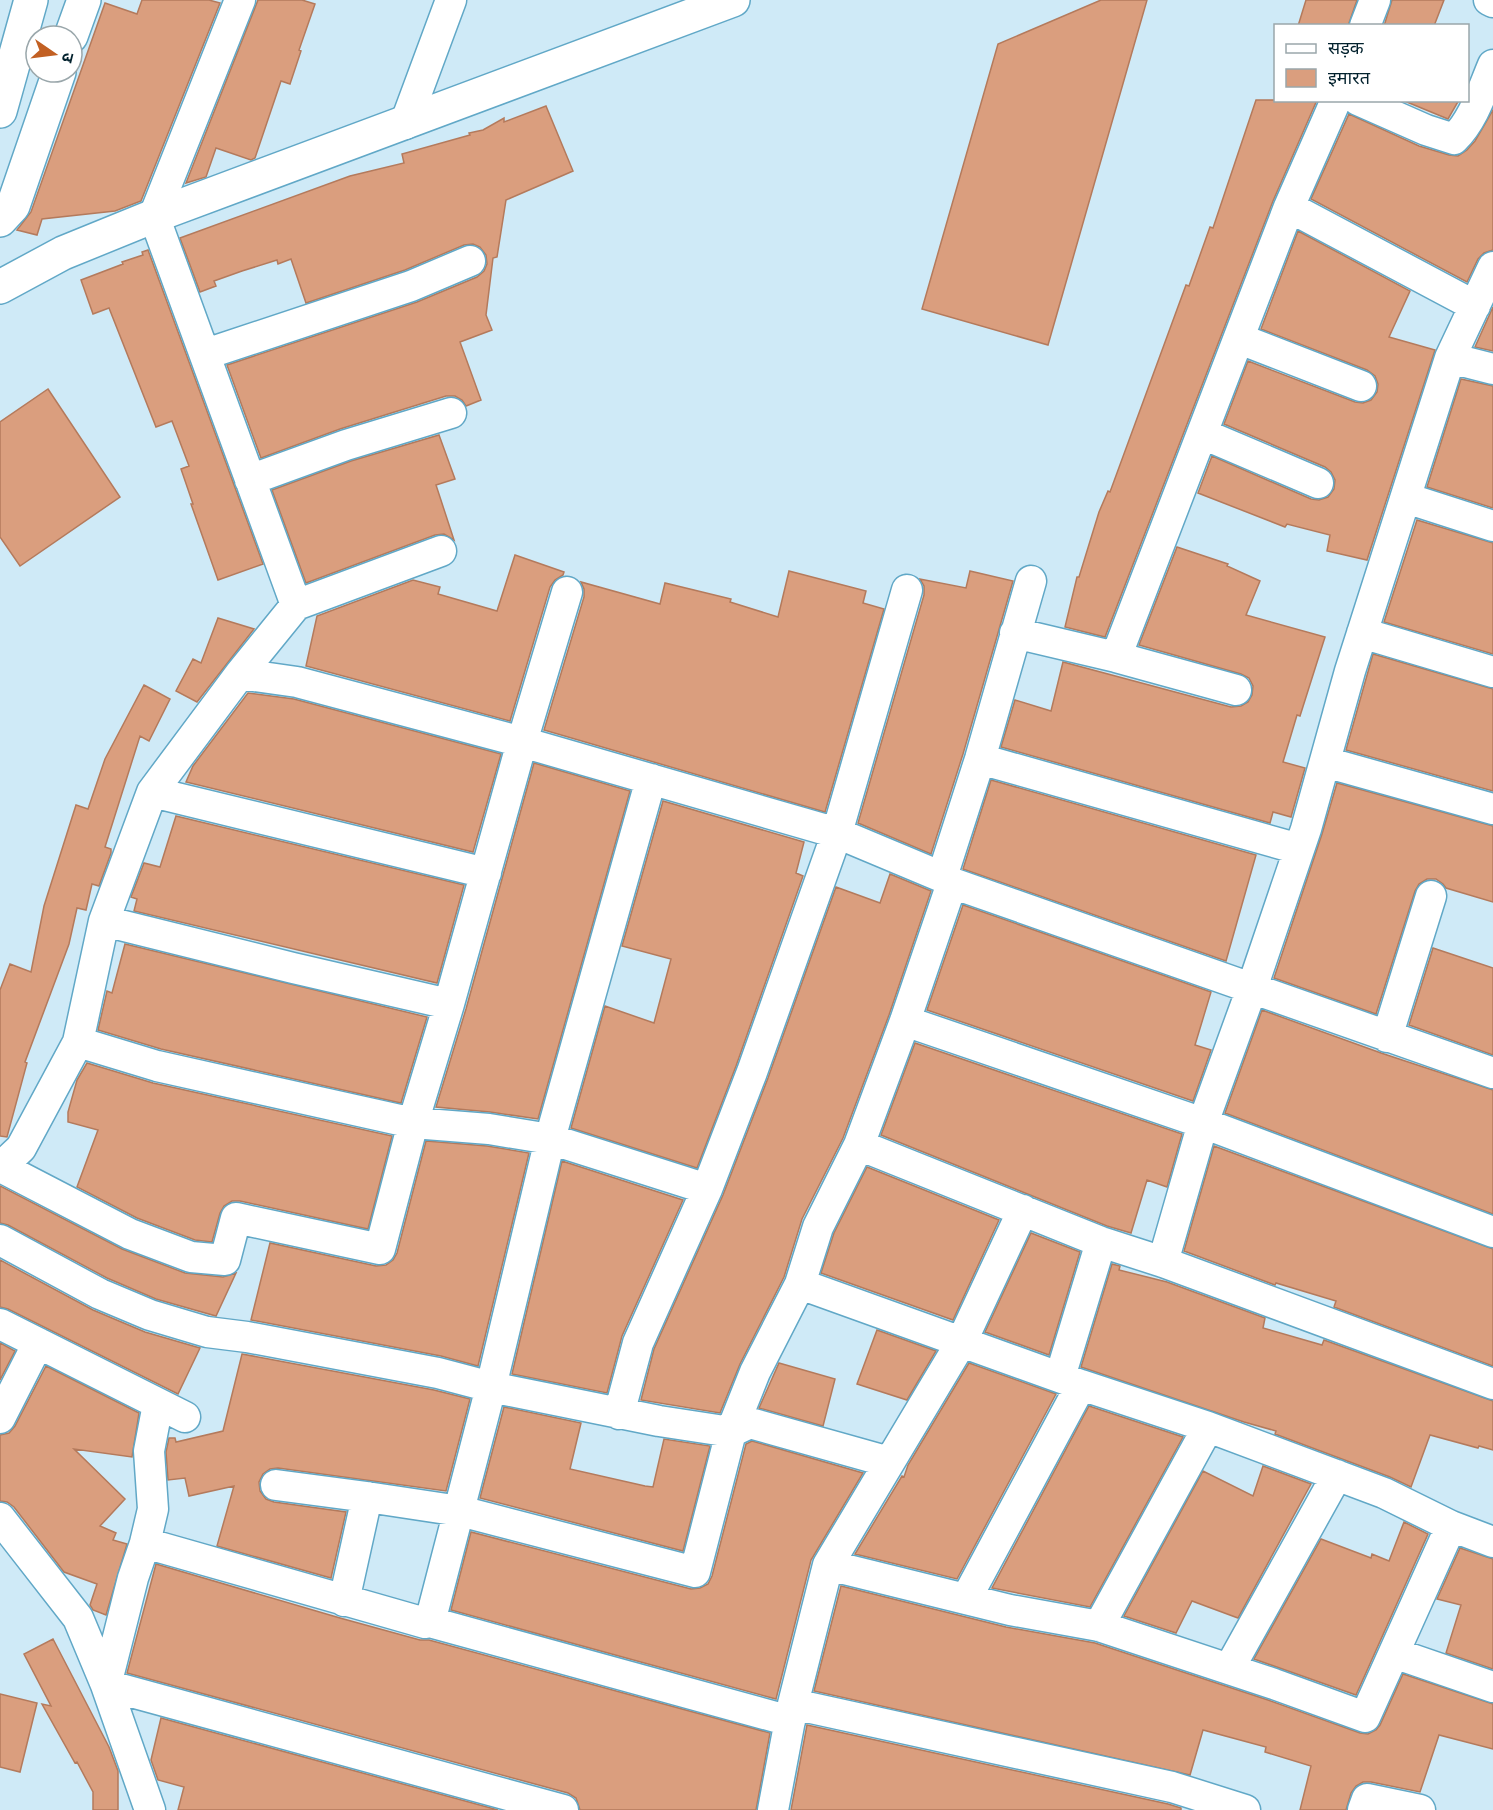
<svg xmlns="http://www.w3.org/2000/svg" width="1493" height="1810" font-family="'Libre Baskerville','Noto Sans Devanagari',serif">
  <style>
    .building { fill: #da9e7e; stroke: #b47a5c; stroke-width: 1.5 }
    .lines { fill: none; stroke-linecap: round; stroke-linejoin: round }
    .minor-casing { stroke: #61a8c7; stroke-width: 33 }
    .tertiary-casing { stroke: #61a8c7; stroke-width: 36 }
    .secondary-casing { stroke: #61a8c7; stroke-width: 36 }
    .minor { stroke: #fff; stroke-width: 30 }
    .tertiary { stroke: #fff; stroke-width: 33 }
    .secondary { stroke: #fff; stroke-width: 33 }
  </style>
  <rect width="100%" height="100%" fill="#cfeaf7"/>
  <path class="building" d="M 142,0 L 209,0 L 220,3 L 141,201 L 115,211 L 42,219 L 37,235 L 17,230 L 31,212 L 105,3 L 137,14 Z
    M 258,0 L 302,0 L 315,4 L 299,50 L 301,51 L 290,84 L 281,81 L 255,158 L 251,160 L 216,148 L 206,177 L 186,183 Z
    M 1101,0 L 1147,0 L 1048,345 L 922,309 L 998,44 Z
    M 1306,0 L 1357,0 L 1348,26 L 1298,26 Z
    M 1392,0 L 1444,0 L 1434,26 L 1384,26 Z
    M 1256,100 L 1317,100 L 1273,201 L 1105,637 L 1065,627 L 1077,577 L 1079,577 L 1099,512 L 1108,491 L 1110,492 L 1186,285 L 1189,286 L 1210,227 L 1213,228 Z
    M 1402,100 L 1459,100 L 1448,119 Z
    M 546,106 L 573,171 L 506,200 L 497,257 L 493,258 L 486,315 L 492,330 L 460,342 L 481,400 L 466,406 L 462,400 L 455,396 L 446,396 L 340,429 L 261,458 L 227,365 L 417,302 L 477,277 L 484,271 L 487,264 L 486,255 L 480,247 L 473,244 L 464,245 L 405,270 L 306,303 L 291,259 L 278,264 L 277,260 L 242,271 L 214,281 L 216,286 L 200,292 L 180,238 L 350,176 L 404,163 L 402,154 L 470,135 L 469,133 L 483,130 L 504,118 L 504,122 Z
    M 1493,110 L 1493,250 L 1484,253 L 1478,259 L 1467,282 L 1311,199 L 1349,114 L 1419,146 L 1449,155 L 1458,156 L 1467,150 L 1475,141 Z
    M 1298,231 L 1410,291 L 1389,337 L 1435,350 L 1367,560 L 1327,551 L 1330,535 L 1287,524 L 1285,527 L 1198,493 L 1212,456 L 1311,499 L 1319,500 L 1328,497 L 1334,489 L 1335,480 L 1331,472 L 1325,467 L 1224,424 L 1248,361 L 1355,402 L 1363,403 L 1371,400 L 1377,392 L 1378,384 L 1375,376 L 1367,370 L 1261,329 Z
    M 148,250 L 263,564 L 218,580 L 191,504 L 193,504 L 181,469 L 189,466 L 172,421 L 156,427 L 109,308 L 93,314 L 81,280 L 123,264 L 122,262 L 143,255 L 142,252 Z
    M 1493,307 L 1493,351 L 1475,347 Z
    M 1461,379 L 1493,386 L 1493,508 L 1427,487 Z
    M 48,389 L 120,497 L 20,566 L 0,537 L 0,422 Z
    M 439,435 L 455,479 L 436,485 L 454,540 L 444,534 L 435,535 L 306,583 L 272,490 L 351,461 Z
    M 1417,520 L 1493,543 L 1493,654 L 1384,622 Z
    M 1177,547 L 1228,564 L 1227,566 L 1260,581 L 1246,615 L 1325,637 L 1300,716 L 1297,715 L 1283,762 L 1305,768 L 1291,817 L 1273,812 L 1270,823 L 1001,747 L 1015,700 L 1051,711 L 1063,662 L 1231,707 L 1241,706 L 1248,702 L 1252,695 L 1253,686 L 1249,678 L 1241,674 L 1139,645 Z
    M 515,555 L 564,572 L 563,575 L 555,580 L 550,587 L 510,721 L 306,666 L 317,616 L 413,580 L 440,587 L 438,594 L 497,611 Z
    M 789,571 L 866,591 L 863,603 L 884,609 L 825,812 L 544,730 L 584,597 L 584,589 L 581,582 L 660,604 L 665,583 L 731,599 L 730,602 L 778,617 Z
    M 970,571 L 1013,581 L 963,754 L 931,854 L 858,823 L 924,595 L 924,586 L 920,579 L 966,588 Z
    M 218,618 L 254,629 L 197,702 L 176,691 L 193,659 L 201,663 Z
    M 1373,654 L 1493,689 L 1493,791 L 1346,750 Z
    M 144,685 L 170,699 L 149,741 L 140,736 L 105,847 L 111,849 L 111,853 L 99,886 L 92,884 L 86,910 L 77,908 L 69,944 L 25,1062 L 27,1063 L 7,1137 L 0,1136 L 0,990 L 10,964 L 31,972 L 44,906 L 76,805 L 88,809 L 105,759 Z
    M 248,693 L 294,699 L 501,754 L 473,852 L 186,782 L 193,766 Z
    M 534,763 L 630,791 L 538,1119 L 490,1112 L 436,1107 L 466,1009 Z
    M 991,780 L 1256,855 L 1226,961 L 963,869 Z
    M 1337,783 L 1493,826 L 1493,902 L 1446,888 L 1443,884 L 1436,879 L 1427,879 L 1419,884 L 1415,891 L 1376,1014 L 1274,978 L 1322,834 Z
    M 663,801 L 804,842 L 796,873 L 803,876 L 736,1066 L 697,1168 L 571,1128 L 605,1006 L 654,1023 L 671,959 L 622,946 Z
    M 176,816 L 464,885 L 437,983 L 134,911 L 137,899 L 131,897 L 144,863 L 160,867 Z
    M 890,874 L 931,891 L 889,1015 L 843,1138 L 802,1219 L 784,1277 L 740,1364 L 720,1413 L 641,1400 L 654,1349 L 723,1195 L 768,1078 L 836,887 L 880,903 Z
    M 963,905 L 1211,992 L 1195,1045 L 1211,1050 L 1193,1101 L 927,1010 Z
    M 125,944 L 427,1017 L 401,1103 L 161,1049 L 98,1030 L 107,991 L 112,993 Z
    M 1433,948 L 1493,968 L 1493,1055 L 1409,1025 Z
    M 1262,1010 L 1381,1053 L 1493,1090 L 1493,1214 L 1225,1113 Z
    M 915,1043 L 1182,1134 L 1167,1187 L 1147,1180 L 1131,1233 L 1107,1226 L 881,1135 Z
    M 87,1063 L 153,1083 L 392,1136 L 368,1229 L 240,1201 L 232,1201 L 224,1206 L 220,1213 L 212,1242 L 195,1240 L 137,1218 L 77,1187 L 98,1130 L 68,1122 L 68,1112 L 77,1080 Z
    M 426,1141 L 487,1146 L 529,1153 L 478,1366 L 441,1356 L 251,1320 L 270,1243 L 376,1266 L 386,1265 L 393,1260 L 397,1253 Z
    M 1214,1146 L 1493,1249 L 1493,1366 L 1334,1307 L 1336,1301 L 1276,1283 L 1275,1285 L 1184,1251 Z
    M 562,1161 L 683,1200 L 622,1336 L 607,1393 L 512,1374 Z
    M 867,1167 L 999,1220 L 953,1320 L 821,1273 L 834,1233 Z
    M 0,1186 L 122,1249 L 185,1273 L 223,1277 L 236,1273 L 216,1316 L 156,1299 L 107,1278 L 8,1225 L 0,1223 Z
    M 1031,1233 L 1080,1252 L 1049,1355 L 985,1332 Z
    M 0,1260 L 93,1310 L 145,1332 L 200,1348 L 178,1394 L 8,1309 L 0,1307 Z
    M 1112,1264 L 1120,1266 L 1119,1270 L 1167,1282 L 1265,1318 L 1263,1328 L 1322,1345 L 1324,1340 L 1493,1401 L 1493,1450 L 1479,1446 L 1478,1448 L 1430,1435 L 1411,1487 L 1390,1477 L 1275,1434 L 1276,1431 L 1244,1422 L 1081,1367 Z
    M 877,1330 L 936,1351 L 907,1400 L 857,1384 Z
    M 0,1343 L 15,1351 L 0,1380 Z
    M 242,1354 L 434,1390 L 470,1399 L 446,1491 L 278,1468 L 270,1469 L 263,1474 L 259,1482 L 260,1491 L 266,1499 L 274,1502 L 346,1512 L 331,1578 L 217,1546 L 234,1486 L 189,1496 L 185,1478 L 168,1480 L 166,1452 L 169,1438 L 175,1438 L 176,1442 L 223,1431 Z
    M 779,1363 L 835,1379 L 823,1426 L 759,1408 Z
    M 969,1363 L 1056,1394 L 957,1579 L 855,1554 L 902,1476 L 904,1477 L 908,1465 Z
    M 46,1366 L 139,1413 L 132,1457 L 74,1449 L 125,1499 L 100,1526 L 116,1533 L 113,1540 L 127,1544 L 106,1615 L 93,1610 L 90,1605 L 97,1584 L 64,1572 L 14,1507 L 7,1502 L 0,1501 L 0,1435 L 9,1433 L 15,1426 Z
    M 1089,1406 L 1183,1437 L 1090,1607 L 992,1588 Z
    M 504,1407 L 581,1423 L 570,1469 L 645,1486 L 653,1487 L 664,1439 L 710,1446 L 683,1551 L 480,1498 Z
    M 752,1441 L 863,1473 L 811,1560 L 776,1699 L 451,1610 L 471,1532 L 691,1589 L 700,1588 L 708,1584 L 712,1576 L 746,1444 Z
    M 1263,1466 L 1311,1484 L 1238,1618 L 1192,1601 L 1176,1633 L 1124,1616 L 1203,1471 L 1253,1496 Z
    M 1404,1522 L 1428,1534 L 1356,1695 L 1254,1659 L 1321,1539 L 1371,1558 L 1372,1554 L 1389,1561 Z
    M 1460,1548 L 1493,1559 L 1493,1669 L 1446,1653 L 1461,1605 L 1437,1599 Z
    M 156,1564 L 340,1618 L 420,1640 L 429,1640 L 770,1733 L 756,1810 L 580,1810 L 576,1798 L 568,1793 L 127,1673 Z
    M 841,1586 L 1006,1627 L 1095,1643 L 1268,1700 L 1360,1733 L 1368,1734 L 1376,1730 L 1380,1725 L 1403,1674 L 1493,1704 L 1493,1749 L 1439,1735 L 1420,1792 L 1371,1782 L 1363,1782 L 1356,1786 L 1351,1793 L 1346,1810 L 1300,1810 L 1311,1766 L 1265,1752 L 1266,1747 L 1203,1730 L 1190,1775 L 814,1691 Z
    M 53,1639 L 109,1747 L 118,1771 L 118,1810 L 93,1810 L 93,1792 L 77,1762 L 75,1763 L 42,1704 L 51,1706 L 24,1654 Z
    M 0,1694 L 37,1703 L 20,1772 L 0,1767 Z
    M 161,1718 L 498,1810 L 178,1810 L 184,1787 L 158,1780 L 151,1760 Z
    M 807,1725 L 1168,1804 L 1181,1808 L 1181,1810 L 791,1810 Z"/>
  <g class="lines">
    <defs>
      <path id="minor" d="M 1489,0 L 1493,2
        M 1365,26 L 1375,0
        M 1358,100 L 1426,130 L 1454,139 C 1474,119 1482,91 1493,65
        M 405,124 L 451,0
        M 1289,207 L 1475,306
        M 1240,339 L 1361,386
        M 206,354 L 411,286 L 470,261
        M 1450,358 L 1493,369
        M 1203,434 L 1318,483
        M 250,480 L 346,445 L 451,413
        M 1406,498 L 1493,526
        M 296,605 L 441,551
        M 1015,633 L 1116,657 L 1236,690
        M 1362,633 L 1493,672
        M 1116,657 L 1289,207 L 1336,100
        M 240,674 L 297,682 L 522,742 L 837,833 L 942,877
        M 980,759 L 1299,849
        M 1325,762 L 1493,809
        M 152,792 L 486,873
        M 952,883 L 1493,1073
        M 104,921 L 293,968 L 449,1004
        M 905,1021 L 1203,1123 L 1493,1232
        M 1387,1037 L 1431,896
        M 78,1042 L 157,1066 L 413,1123 L 489,1129 L 550,1139 L 707,1189
        M 859,1145 L 1101,1242 L 1163,1262 L 1493,1384
        M 1,1167 L 130,1234 L 191,1257 L 225,1260 L 236,1218 L 380,1249 L 413,1123 L 449,1004 L 522,742 L 567,592
        M 0,1168 L 21,1148 L 78,1042 L 104,921 L 152,792 L 240,674 L 296,605 L 154,216 L 240,0
        M 0,1240 L 100,1294 L 150,1315 L 207,1332 L 247,1337 L 438,1373 L 491,1387 L 659,1421 L 731,1432 L 750,1423 L 889,1462
        M 1163,1262 L 1203,1123 L 1252,988 L 1306,829 L 1350,671 L 1450,358 L 1493,267
        M 800,1284 L 1081,1385 L 1208,1427 L 1384,1493 L 1451,1526 L 1493,1542
        M 0,1324 L 185,1417
        M 1060,1377 L 1101,1242
        M 619,1414 L 638,1343 L 707,1189 L 752,1072 L 837,833 L 907,590
        M 0,1418 L 38,1343
        M 276,1485 L 367,1497 L 460,1511 L 695,1572 L 731,1432 L 755,1372 L 800,1284 L 818,1227 L 859,1145 L 905,1021 L 952,883 L 942,877 L 980,759 L 1031,581
        M 0,1518 L 78,1618 L 106,1685 L 150,1810
        M 145,1543 L 425,1623 L 430,1622 L 790,1721
        M 828,1565 L 1010,1610 L 1099,1626 L 1274,1684 L 1365,1717 L 1451,1526
        M 966,1599 L 1081,1385
        M 344,1601 L 367,1497
        M 430,1622 L 491,1387 L 550,1139 L 651,779
        M 1099,1626 L 1208,1427
        M 1394,1653 L 1493,1687
        M 1229,1669 L 1337,1475
        M 106,1685 L 563,1810
        M 106,1685 L 133,1578 L 145,1543 L 153,1509 L 149,1451 L 158,1404
        M 793,1704 L 1172,1787 L 1245,1810
        M 773,1810 L 793,1704 L 828,1565 L 962,1341 L 1023,1210
        M 1363,1810 L 1367,1799 L 1420,1810"/>
      <path id="tertiary" d="M 71,36 L 84,0
        M 0,111 L 31,0
        M 0,220 L 13,206 L 59,72"/>
      <path id="secondary" d="M 0,287 L 63,253 L 154,216 L 733,0"/>
    </defs>
    <use href="#minor" class="minor-casing"/>
    <use href="#tertiary" class="tertiary-casing"/>
    <use href="#secondary" class="secondary-casing"/>
    <use href="#minor" class="minor"/>
    <use href="#tertiary" class="tertiary"/>
    <use href="#secondary" class="secondary"/>
  </g>
  <rect x="1274" y="24" width="195" height="78" fill="#ffffff" stroke="#9aa7ab" stroke-width="1.5"/>
  <rect x="1286" y="44" width="30" height="9" fill="#ffffff" stroke="#9aa7ab" stroke-width="1.5"/>
  <text x="1328" y="54" font-size="18" fill="#03222e">सड़क</text>
  <rect x="1286" y="69" width="30" height="18" fill="#da9e7e" stroke="#9aa7ab" stroke-width="1.5"/>
  <text x="1328" y="84" font-size="18" fill="#03222e">इमारत</text>
  <g transform="translate(54 54) rotate(104)"><circle r="28" fill="#ffffff" stroke="#9aa7ab" stroke-width="1.5"/>
  <path d="M0-4.5L10 22L0 15L-10 22Z" fill="#c26023"/>
  <text y="-9" font-size="16" font-weight="bold" text-anchor="middle" fill="#03222e">उ</text>
  </g>
</svg>
